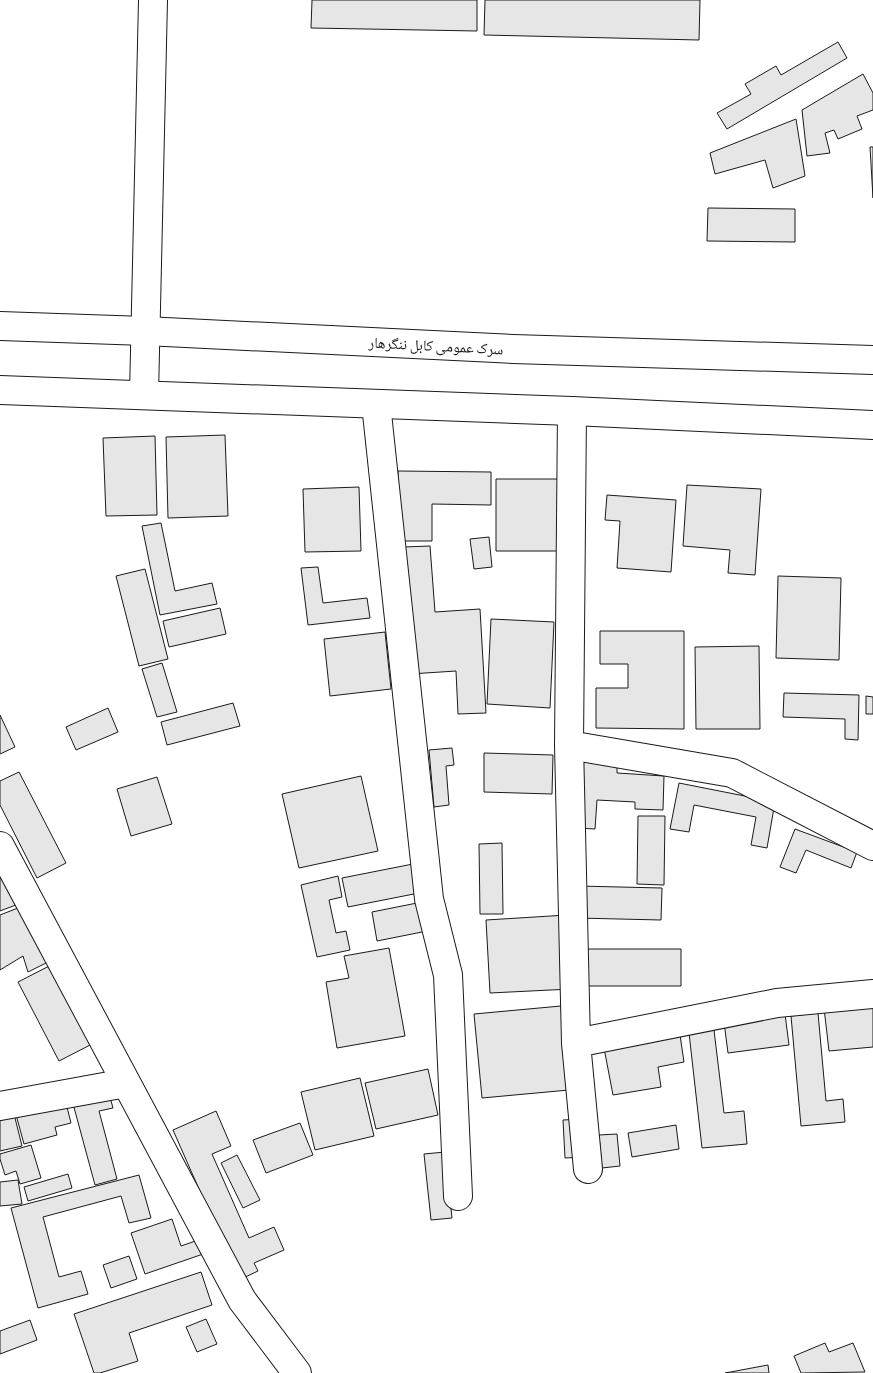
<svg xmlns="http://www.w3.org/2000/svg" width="873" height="1373" font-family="Commissioner,'Noto Naskh Arabic',sans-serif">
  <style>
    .building { fill: #e6e6e6; stroke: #1a1a1a }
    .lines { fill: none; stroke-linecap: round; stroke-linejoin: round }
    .minor-casing { stroke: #1a1a1a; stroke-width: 30 }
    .highway-casing { stroke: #1a1a1a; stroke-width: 30 }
    .minor { stroke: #fff; stroke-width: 28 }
    .highway { stroke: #fff; stroke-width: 28 }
    .labels { text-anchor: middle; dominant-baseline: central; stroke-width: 4; stroke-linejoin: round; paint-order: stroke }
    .street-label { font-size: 15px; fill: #1a1a1a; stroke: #fff }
  </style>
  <rect width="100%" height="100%" fill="#fff"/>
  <path class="building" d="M 312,0 L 477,0 L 477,31 L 311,28 Z
    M 485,0 L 700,0 L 699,40 L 484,35 Z
    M 838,42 L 847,58 L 727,129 L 717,113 L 751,94 L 745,84 L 776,66 L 781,75 Z
    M 863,74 L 873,93 L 873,110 L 857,116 L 862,129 L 838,139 L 834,130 L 825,133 L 830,153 L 807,156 L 802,110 Z
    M 796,119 L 805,176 L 773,188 L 765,160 L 715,174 L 710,153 Z
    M 870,147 L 873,147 L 873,198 Z
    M 708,208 L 795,209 L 795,242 L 707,241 Z
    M 225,435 L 228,516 L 168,518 L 166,437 Z
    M 155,436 L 157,515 L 106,516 L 103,438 Z
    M 398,471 L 491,472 L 491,505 L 432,504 L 432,541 L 397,541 Z
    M 496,479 L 558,479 L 558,551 L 496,551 Z
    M 687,485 L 761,489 L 755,575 L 728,573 L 730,550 L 683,546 Z
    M 359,487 L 361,551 L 305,552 L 303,489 Z
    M 607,495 L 676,500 L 671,572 L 617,568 L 620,521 L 605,520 Z
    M 161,523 L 175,591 L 212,583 L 217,604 L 160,615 L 142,526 Z
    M 489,537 L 492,567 L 474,569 L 470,539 Z
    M 430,546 L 435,612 L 480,609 L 486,713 L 458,714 L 456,671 L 410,674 L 403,547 Z
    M 318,567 L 323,603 L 367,598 L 370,618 L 308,625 L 301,568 Z
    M 145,569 L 168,659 L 139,666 L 116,576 Z
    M 778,576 L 841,578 L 839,660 L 776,658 Z
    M 220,608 L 226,634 L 169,647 L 163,621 Z
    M 491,619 L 554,622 L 550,708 L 487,704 Z
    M 600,631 L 684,631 L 684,729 L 596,728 L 596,688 L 628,688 L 628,664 L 600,664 Z
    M 385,632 L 391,689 L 330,696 L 324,639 Z
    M 759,646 L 760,729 L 696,729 L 695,647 Z
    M 162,663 L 177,712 L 157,717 L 142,669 Z
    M 784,693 L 859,695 L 858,740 L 845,739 L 845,719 L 783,717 Z
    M 866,696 L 873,697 L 873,714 L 866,714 Z
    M 233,703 L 240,726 L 167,745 L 161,722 Z
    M 108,708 L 118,732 L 76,750 L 66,727 Z
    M 0,715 L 15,747 L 0,754 Z
    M 452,748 L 454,765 L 446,766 L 449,805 L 434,807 L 429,750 Z
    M 484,753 L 553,755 L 552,794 L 484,792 Z
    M 579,759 L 617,761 L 617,773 L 664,776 L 663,810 L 635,809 L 635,802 L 597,800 L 595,829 L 576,828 Z
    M 19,772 L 66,863 L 37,878 L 0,805 L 0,781 Z
    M 361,776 L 378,851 L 299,868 L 282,794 Z
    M 157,777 L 172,824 L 131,836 L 117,789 Z
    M 679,783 L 775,802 L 767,848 L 751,845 L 756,817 L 694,805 L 689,832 L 670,829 Z
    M 638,816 L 665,816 L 664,885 L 637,884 Z
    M 795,829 L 857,852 L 851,868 L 806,850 L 796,873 L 780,867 Z
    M 502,843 L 503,914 L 480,914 L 479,844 Z
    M 418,863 L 424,892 L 348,907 L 342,878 Z
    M 0,865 L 21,903 L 0,911 Z
    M 338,876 L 342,897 L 329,900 L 336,933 L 346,931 L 350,950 L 317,957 L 301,885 Z
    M 578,886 L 662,888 L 661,920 L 577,918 Z
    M 422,902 L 427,931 L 377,941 L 372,912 Z
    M 23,906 L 52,960 L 28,972 L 23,956 L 0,970 L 0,915 Z
    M 567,915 L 571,989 L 490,993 L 486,920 Z
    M 389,948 L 405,1036 L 337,1048 L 326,982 L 349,978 L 344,956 Z
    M 582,949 L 681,949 L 681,986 L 582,986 Z
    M 55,963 L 96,1042 L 59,1061 L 18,982 Z
    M 873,1004 L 873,1047 L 829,1051 L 824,1008 Z
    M 561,1006 L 569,1090 L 482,1098 L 474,1014 Z
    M 818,1013 L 826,1101 L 843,1099 L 845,1122 L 801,1126 L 791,1016 Z
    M 785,1014 L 789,1045 L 728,1053 L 724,1022 Z
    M 714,1030 L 724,1113 L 744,1111 L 747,1144 L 702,1148 L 689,1033 Z
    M 680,1035 L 684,1062 L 658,1067 L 661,1087 L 613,1095 L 604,1048 Z
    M 428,1069 L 438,1115 L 376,1129 L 365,1083 Z
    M 360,1078 L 374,1136 L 315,1150 L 301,1092 Z
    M 108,1090 L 113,1108 L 99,1111 L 117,1179 L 95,1185 L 72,1100 Z
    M 65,1099 L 71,1123 L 55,1127 L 57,1135 L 24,1144 L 15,1111 Z
    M 216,1111 L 231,1146 L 212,1154 L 249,1238 L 274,1227 L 284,1250 L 254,1263 L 258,1271 L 239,1280 L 173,1130 Z
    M 14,1114 L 22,1146 L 0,1151 L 0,1117 Z
    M 581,1119 L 583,1157 L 565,1158 L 563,1120 Z
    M 300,1123 L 313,1155 L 266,1173 L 253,1140 Z
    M 676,1125 L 679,1149 L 632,1157 L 628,1133 Z
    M 617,1134 L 620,1166 L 602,1168 L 599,1135 Z
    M 31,1145 L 41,1178 L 20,1184 L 16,1171 L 5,1175 L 0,1159 L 0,1154 Z
    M 445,1152 L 452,1218 L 431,1220 L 424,1154 Z
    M 237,1155 L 260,1200 L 243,1208 L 221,1163 Z
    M 68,1174 L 72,1188 L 28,1201 L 24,1187 Z
    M 139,1175 L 151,1218 L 129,1223 L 121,1196 L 43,1217 L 59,1277 L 81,1271 L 88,1294 L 38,1308 L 11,1208 Z
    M 18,1180 L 22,1204 L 0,1206 L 0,1182 Z
    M 172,1219 L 181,1246 L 204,1238 L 209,1252 L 145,1274 L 131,1233 Z
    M 129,1256 L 137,1279 L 111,1288 L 103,1265 Z
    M 201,1272 L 212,1305 L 129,1333 L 138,1361 L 100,1373 L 94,1373 L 74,1314 Z
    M 206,1319 L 217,1344 L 197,1352 L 186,1327 Z
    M 30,1320 L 37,1340 L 0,1354 L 0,1331 Z
    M 825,1343 L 829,1352 L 853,1343 L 865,1372 L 801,1373 L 794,1356 Z
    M 768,1365 L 769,1373 L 725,1373 Z"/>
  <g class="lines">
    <defs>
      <path id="minor" d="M 144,395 L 153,0
        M 376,404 L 429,899 L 448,975 L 458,1196
        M 572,411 L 569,745 L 576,1043 L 588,1169
        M 569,745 L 732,773 L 873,846
        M 0,846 L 242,1300 L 297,1373
        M 576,1043 L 777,1003 L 873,994
        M 0,1106 L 126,1083"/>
      <path id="highway" d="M 0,326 L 145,331 L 513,349 L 873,360
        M 0,390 L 572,411 L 873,425"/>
    </defs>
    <use href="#minor" class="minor-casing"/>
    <use href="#highway" class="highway-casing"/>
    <use href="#minor" class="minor"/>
    <use href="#highway" class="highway"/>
  </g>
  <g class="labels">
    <g class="street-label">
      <text transform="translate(436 345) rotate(3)">سرک عمومی کابل ننگرهار</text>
    </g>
  </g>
</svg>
